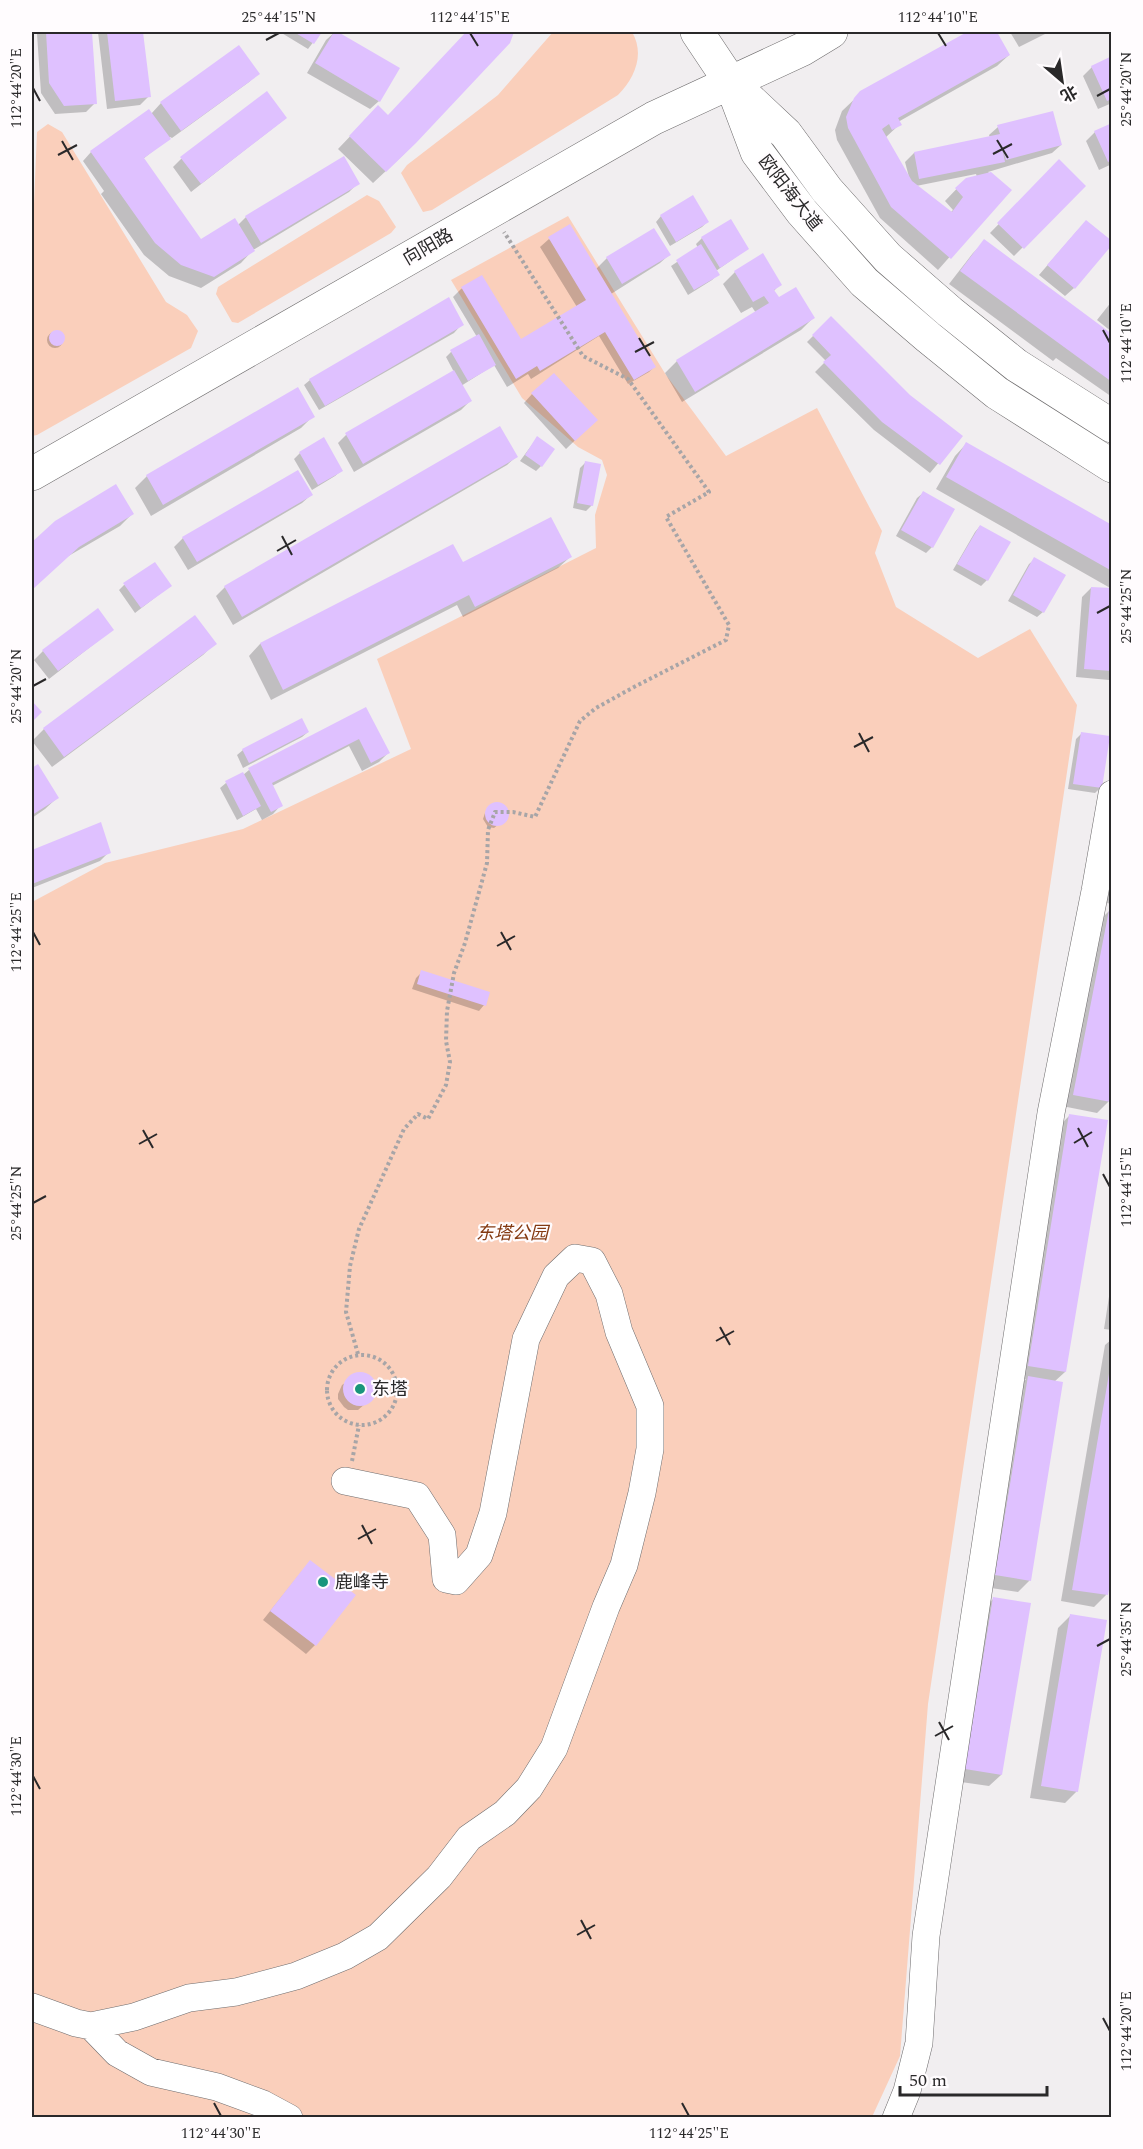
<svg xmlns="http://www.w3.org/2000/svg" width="1143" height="2149" font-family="Spectral,'Noto Sans SC',serif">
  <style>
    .green { fill: #facfbb }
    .shadow { fill: #0003; fill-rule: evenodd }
    .building { fill: #dfc1ff }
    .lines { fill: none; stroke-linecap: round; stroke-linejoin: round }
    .minor-casing { stroke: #6e6c6d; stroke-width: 28 }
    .major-casing { stroke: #6e6c6d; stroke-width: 34 }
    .path { stroke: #a7a5a7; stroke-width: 4; stroke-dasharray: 3 3; stroke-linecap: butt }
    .minor { stroke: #fff; stroke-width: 27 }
    .major { stroke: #fff; stroke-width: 33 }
    .ticks { fill: none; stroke: #2a292a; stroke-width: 2 }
    .poi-dot { fill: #19957c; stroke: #fffcfe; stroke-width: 2 }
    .labels { text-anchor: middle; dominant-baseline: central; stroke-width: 4.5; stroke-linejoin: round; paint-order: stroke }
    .street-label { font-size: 18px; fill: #2a292a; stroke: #fffcfe }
    .park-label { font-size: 18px; font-style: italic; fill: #843a12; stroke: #fffcfe }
    .poi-label { font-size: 18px; fill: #2a292a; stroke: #fffcfe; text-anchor: start }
    .neatline { fill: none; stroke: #2a292a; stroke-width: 2 }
    .ticks-label { font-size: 15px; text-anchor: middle; fill: #2a292a }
  </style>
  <rect width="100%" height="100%" fill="#f1eef0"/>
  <path class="green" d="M 553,32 L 632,32 C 645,54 635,78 618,95 L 432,210 L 423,212 L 401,173 L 407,165 L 498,95 Z
    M 48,124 L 62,132 L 166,302 L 187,315 L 198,331 L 191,348 L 37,435 L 32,436 L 32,252 L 37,132 Z
    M 367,195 L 379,201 L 396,227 L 391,233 L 238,323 L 232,322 L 216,294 L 218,287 Z
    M 568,216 L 666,375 L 726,456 L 817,408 L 882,531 L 875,553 L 896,607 L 978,658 L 1030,629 L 1077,705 L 928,1704 L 900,2056 L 872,2117 L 32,2118 L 32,902 L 105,863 L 243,829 L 411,749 L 377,659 L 596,548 L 595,515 L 607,475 L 602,460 L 578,447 L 522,398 L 451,280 Z"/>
  <path class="shadow" d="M 40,32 L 90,32 L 95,103 L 86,112 L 55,114 L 41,93 L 37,34 Z
    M 98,32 L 142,32 L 149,96 L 140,105 L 107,109 Z
    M 280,32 L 321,32 L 308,49 Z
    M 335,32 L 398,68 L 379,101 L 370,109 L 307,73 L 326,40 Z
    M 467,32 L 513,32 L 509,42 L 403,155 L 373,183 L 338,149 L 378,107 L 388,117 Z
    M 970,32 L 996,32 L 1009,55 L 997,66 L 898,122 L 900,124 L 885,138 L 909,177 L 905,162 L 914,153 L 990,138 L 989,135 L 998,127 L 1061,145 L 1052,153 L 988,172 L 1009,190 L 938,270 L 880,218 L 837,140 L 835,130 L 842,111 L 861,93 ZM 976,174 L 977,177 L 966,179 L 945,201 L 953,210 L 950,213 L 916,186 Z
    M 1010,32 L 1049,32 L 1019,47 Z
    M 1112,58 L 1112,103 L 1098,109 L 1083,76 L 1092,67 Z
    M 258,73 L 249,82 L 172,138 L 170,137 L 143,159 L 200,241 L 238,225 L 246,217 L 358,183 L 349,192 L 253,250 L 241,263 L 201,288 L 169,276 L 144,255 L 101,194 L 104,191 L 83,161 L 91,152 L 151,114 L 161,103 Z
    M 286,118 L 191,192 L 173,167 L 181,159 Z
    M 1112,125 L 1112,164 L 1099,170 L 1086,141 L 1095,132 Z
    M 1059,162 L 1084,186 L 1014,256 L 990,233 Z
    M 661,216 L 708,221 L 702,227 L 670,246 L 656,222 Z
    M 730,221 L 747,249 L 716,271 L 718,274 L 712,280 L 688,295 L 671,266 L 698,248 L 696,244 L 702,238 Z
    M 654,230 L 669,255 L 660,263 L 611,294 L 654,367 L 649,372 L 628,384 L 599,336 L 531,379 L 528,374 L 507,387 L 494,365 L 461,386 L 470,401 L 461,410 L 354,472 L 338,443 L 346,435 L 454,372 L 446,357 L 451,352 L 477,337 L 453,297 L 461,289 L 481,277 L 521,341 L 577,307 L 540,247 L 549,239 L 596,269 L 607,258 Z
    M 1077,231 L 1074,288 L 1065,296 L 1039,275 Z
    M 985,241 L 1112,336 L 1112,397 L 1056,358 L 1053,361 L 949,284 L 973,253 Z
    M 762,255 L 780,284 L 773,292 L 778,299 L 813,318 L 801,330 L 682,402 L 665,373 L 677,361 L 756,313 L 752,307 L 741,313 L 723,284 L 735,272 Z
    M 1112,301 L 1112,332 L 1097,320 Z
    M 831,318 L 909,396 L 961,436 L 930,473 L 874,430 L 815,372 L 826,361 L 807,342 Z
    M 462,324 L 454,333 L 319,410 L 304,385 L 310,380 Z
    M47 340a8 8 0 1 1 16 0a8 8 0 1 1-16 0Z
    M 298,389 L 313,416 L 301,428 L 151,516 L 135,488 L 147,476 Z
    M 532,394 L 596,420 L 566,449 L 524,403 Z
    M 537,438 L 541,466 L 536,471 L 520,461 Z
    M 966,444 L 1112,527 L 1112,589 L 936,489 L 955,456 Z
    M 300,453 L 341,471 L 335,476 L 312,490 L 294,459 Z
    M 516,457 L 507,465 L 233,625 L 216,596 L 225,587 Z
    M 585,463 L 592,505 L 586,511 L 573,508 L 580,468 Z
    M 923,493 L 932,547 L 926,553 L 896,536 L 917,498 Z
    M 311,495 L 302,503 L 188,570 L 174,547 L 183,538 Z
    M 132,514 L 120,526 L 65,558 L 32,589 L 32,544 L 56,522 Z
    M 980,526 L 987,580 L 981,586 L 953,570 L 975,532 Z
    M 453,546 L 462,564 L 570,557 L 558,568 L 463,617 L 457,605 L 271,700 L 249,656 L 260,644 Z
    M 1035,559 L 1043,612 L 1037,617 L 1008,601 L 1029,564 Z
    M 124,585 L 170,586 L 135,613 L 119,590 Z
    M 1091,588 L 1112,590 L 1112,678 L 1109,680 L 1076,677 L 1082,597 Z
    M 195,617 L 215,643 L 203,655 L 52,767 L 32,741 L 44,729 Z
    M 112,630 L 49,679 L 34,660 L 43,651 Z
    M 365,709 L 388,753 L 379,762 L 362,771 L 349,746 L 272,786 L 281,805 L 273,814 L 262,820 L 256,809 L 237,820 L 220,788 L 226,783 L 243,775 L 249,770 Z
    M 308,732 L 302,737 L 243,768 L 237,755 L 243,750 Z
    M 1082,733 L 1101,787 L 1095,793 L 1068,789 L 1076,739 Z
    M 38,766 L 57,798 L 45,809 L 32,818 L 32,770 Z
    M 496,804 L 503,806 L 506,812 L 505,819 L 494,828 L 488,827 L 483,819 L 485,813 Z
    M 100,824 L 109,852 L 100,861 L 32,888 L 32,852 Z
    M 1112,843 L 1112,904 L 1101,902 Z
    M 1110,910 L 1112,1090 L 1109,1101 L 1097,1113 L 1062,1106 L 1098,922 Z
    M 422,972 L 484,1005 L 479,1011 L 412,989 L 416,978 Z
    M 1070,1115 L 1065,1372 L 1054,1382 L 1030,1580 L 1018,1592 L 984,1587 L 1016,1390 L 1026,1379 L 1017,1378 L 1058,1127 Z
    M 1112,1277 L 1112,1330 L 1104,1329 Z
    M 1112,1339 L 1112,1565 L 1106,1595 L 1094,1607 L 1061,1601 L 1105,1345 Z
    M 358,1374 L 363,1374 L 371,1378 L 375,1387 L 373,1397 L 358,1410 L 348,1410 L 344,1407 L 338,1399 L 338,1394 L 342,1385 Z
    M 302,1571 L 315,1645 L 306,1654 L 263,1620 Z
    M 994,1598 L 1001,1775 L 989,1786 L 954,1781 L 982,1610 Z
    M 1070,1616 L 1077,1791 L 1065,1803 L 1030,1798 L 1058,1628 Z"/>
  <path class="building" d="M 46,32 L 92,32 L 97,104 L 64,106 L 49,83 Z
    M 107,32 L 143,32 L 151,97 L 115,101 Z
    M 294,32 L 322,32 L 314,44 Z
    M 334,32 L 338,32 L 400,68 L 380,102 L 315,63 Z
    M 466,32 L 514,32 L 510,43 L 416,143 L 386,172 L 349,136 L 378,105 L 388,115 Z
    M 967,32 L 997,32 L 1010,55 L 898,118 L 902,125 L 892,130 L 889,124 L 882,129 L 912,181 L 952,212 L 963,197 L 955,188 L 966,178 L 991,172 L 1012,190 L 951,259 L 891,207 L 848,128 L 846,117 L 854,98 L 860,91 Z
    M 239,45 L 260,74 L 181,131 L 160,102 Z
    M 1112,56 L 1112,99 L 1107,101 L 1091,66 Z
    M 267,91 L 287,118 L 201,184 L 180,157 Z
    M 149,109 L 171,139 L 144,158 L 201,239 L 235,218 L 255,251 L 214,277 L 181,265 L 155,243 L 90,151 Z
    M 1053,111 L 1062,145 L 1006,160 L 1001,143 L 1005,162 L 919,179 L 914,152 L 1000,134 L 997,125 Z
    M 1112,123 L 1112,160 L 1108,162 L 1094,131 Z
    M 344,156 L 360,184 L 261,243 L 245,216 Z
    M 1059,159 L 1086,186 L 1024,249 L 997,223 Z
    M 693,195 L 709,222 L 676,242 L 660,215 Z
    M 731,219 L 749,249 L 720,268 L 701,237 Z
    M 1086,220 L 1112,241 L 1112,245 L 1075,289 L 1047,265 Z
    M 570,224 L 656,367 L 634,380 L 605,332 L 540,371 L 537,366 L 516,379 L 461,287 L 482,275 L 521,339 L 586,300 L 548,237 Z
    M 654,228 L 671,255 L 622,284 L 606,257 Z
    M 984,239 L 1112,334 L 1112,382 L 960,271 Z
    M 701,244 L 720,275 L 694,290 L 676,260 Z
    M 763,253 L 782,285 L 774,290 L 779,297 L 796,287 L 815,318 L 695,392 L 676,360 L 769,303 L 764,296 L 753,302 L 734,271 Z
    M 449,297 L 464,325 L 325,406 L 309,379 Z
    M 831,316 L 910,395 L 963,436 L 940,465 L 882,422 L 823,362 L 831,355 L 812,335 Z
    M49 338a8 8 0 1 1 16 0a8 8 0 1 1-16 0Z
    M 479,334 L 496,365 L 468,381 L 450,350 Z
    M 454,370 L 472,401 L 363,464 L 345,433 Z
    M 554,373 L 598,420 L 575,441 L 531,393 Z
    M 298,387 L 315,417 L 163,505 L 146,475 Z
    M 500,426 L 518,457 L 242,617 L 224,586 Z
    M 537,436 L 555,449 L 542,467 L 525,455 Z
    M 324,437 L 343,471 L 318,485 L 299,452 Z
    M 966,442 L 1112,525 L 1112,571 L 946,477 Z
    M 585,461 L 601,464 L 593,506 L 577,503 Z
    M 298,470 L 313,495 L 197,562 L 182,537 Z
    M 116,484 L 134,514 L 79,547 L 32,590 L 32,542 L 55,521 Z
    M 923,491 L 955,509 L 933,548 L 901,530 Z
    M 551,517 L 572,557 L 475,607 L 469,595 L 283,690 L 260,643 L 453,544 L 463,562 Z
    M 980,525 L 1011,542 L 988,581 L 957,564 Z
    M 1034,557 L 1066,575 L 1044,613 L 1013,595 Z
    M 155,562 L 172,586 L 141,608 L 123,583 Z
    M 1091,587 L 1112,588 L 1112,671 L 1084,669 Z
    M 98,608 L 114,630 L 58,671 L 42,650 Z
    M 195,615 L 217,644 L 64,757 L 43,728 Z
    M 32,701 L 42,712 L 32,722 Z
    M 366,707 L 390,753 L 371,763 L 359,739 L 272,783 L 283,806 L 271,812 L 248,768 Z
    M 302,718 L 309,732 L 249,763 L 242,749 Z
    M 1081,732 L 1110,736 L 1102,788 L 1073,784 Z
    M 38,764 L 59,798 L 32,815 L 32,768 Z
    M 243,772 L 261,806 L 243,816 L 225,781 Z
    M485 814a12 12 0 1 1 24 0a12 12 0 1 1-24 0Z
    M 101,822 L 111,853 L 32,884 L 32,850 Z
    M 1110,905 L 1112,905 L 1111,1102 L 1073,1095 Z
    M 421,970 L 490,992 L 486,1006 L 417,984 Z
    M 1069,1114 L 1108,1120 L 1066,1372 L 1028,1366 Z
    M 1110,1368 L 1112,1574 L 1108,1595 L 1072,1590 Z
    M343 1389a17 17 0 1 1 34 0a17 17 0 1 1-34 0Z
    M 1028,1376 L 1063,1382 L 1031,1581 L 995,1575 Z
    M 310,1560 L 356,1595 L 316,1646 L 270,1611 Z
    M 993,1597 L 1031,1603 L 1002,1775 L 965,1769 Z
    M 1070,1614 L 1107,1620 L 1078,1792 L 1041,1786 Z"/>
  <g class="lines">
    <defs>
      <path id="minor" d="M 32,2007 L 76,2023 L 91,2026 L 117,2053 L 151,2072 L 217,2087 L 263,2104 L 289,2118
        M 91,2026 L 134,2017 L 189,1998 L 236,1992 L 296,1976 L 345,1956 L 378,1937 L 439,1877 L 469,1838 L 505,1813 L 529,1788 L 554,1748 L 606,1607 L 624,1565 L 642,1493 L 650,1449 L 650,1406 L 619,1332 L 609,1294 L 592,1261 L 575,1258 L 556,1276 L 526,1339 L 493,1513 L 479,1555 L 456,1581 L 446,1579 L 442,1535 L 417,1496 L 345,1481
        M 896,2118 L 907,2091 L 919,2043 L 926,1936 L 1051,1113 L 1095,891 L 1112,794"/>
      <path id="major" d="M 697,32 L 731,83 L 757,152 L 802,212 L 864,282 L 928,337 L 997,393 L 1112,466
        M 737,88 L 786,134 L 827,190 L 888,258 L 950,312 L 1016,365 L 1112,426
        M 32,474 L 654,118 L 803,49 L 831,32"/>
    </defs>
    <use href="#minor" class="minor-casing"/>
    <use href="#major" class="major-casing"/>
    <path class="path" d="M 358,1354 L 346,1312 L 350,1266 L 359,1229 L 404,1129 L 418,1114 L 428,1119 L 446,1085 L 450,1062 L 446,1041 L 447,1011 L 454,973 L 465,943 L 487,863 L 488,830 L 495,812 L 513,812 L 535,817 L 580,721 L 596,708 L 634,687 L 726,640 L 729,625 L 666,517 L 709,492 L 628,379 L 583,356 L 504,232
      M327 1390a35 35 0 1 1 70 0a35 35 0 1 1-70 0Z
      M 352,1461 L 359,1425"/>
    <use href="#minor" class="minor"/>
    <use href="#major" class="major"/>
  </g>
  <path class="ticks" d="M 470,33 L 478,46M 938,33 L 946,46M 266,40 L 279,33M 33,88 L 40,101M 1097,96 L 1110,89M 997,140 L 1008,158M 62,141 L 73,160M 993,154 L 1012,144M 58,155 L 77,145M 1103,330 L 1110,343M 639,338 L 650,356M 635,352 L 654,342M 282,536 L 292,555M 277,551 L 296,540M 1097,613 L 1110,606M 33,686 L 46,679M 859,733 L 869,752M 854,747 L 873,737M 33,932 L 40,945M 501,932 L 511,950M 497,946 L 515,936M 1078,1128 L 1088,1147M 143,1130 L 153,1148M 1074,1143 L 1092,1132M 139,1144 L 157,1134M 1103,1174 L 1110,1187M 33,1203 L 46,1196M 720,1327 L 730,1345M 716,1341 L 734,1331M 362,1525 L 372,1544M 358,1539 L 376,1529M 1097,1646 L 1110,1639M 939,1722 L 949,1740M 935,1736 L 953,1726M 33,1776 L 40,1789M 581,1920 L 591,1939M 577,1935 L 595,1925M 1103,2018 L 1110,2031M 214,2103 L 221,2116M 682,2103 L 689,2116"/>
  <g class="poi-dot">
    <circle cx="360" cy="1389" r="6"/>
    <circle cx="323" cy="1582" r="6"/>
  </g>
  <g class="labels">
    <g class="street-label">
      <text transform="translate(790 193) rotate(52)">欧阳海大道</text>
      <text transform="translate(428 247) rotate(-30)">向阳路</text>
    </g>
    <g class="park-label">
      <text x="512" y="1233">东塔公园</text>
    </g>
    <g class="poi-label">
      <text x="372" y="1389">东塔</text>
      <text x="335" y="1582">鹿峰寺</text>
    </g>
  </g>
  <rect width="1143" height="2149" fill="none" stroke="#fffcfe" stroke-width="66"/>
  <g transform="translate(1062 81) rotate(151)" stroke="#fffcfe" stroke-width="4.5" paint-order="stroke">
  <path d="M0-4.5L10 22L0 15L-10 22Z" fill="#2a292a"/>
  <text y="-9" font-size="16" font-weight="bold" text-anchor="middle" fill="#2a292a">北</text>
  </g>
  <path d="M900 2086v9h147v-9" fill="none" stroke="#2a292a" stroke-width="3"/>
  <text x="909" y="2086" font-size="18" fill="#2a292a" stroke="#fffcfe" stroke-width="4.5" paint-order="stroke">50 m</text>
  <rect x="33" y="33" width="1077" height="2083" class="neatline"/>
  <g class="ticks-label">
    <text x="279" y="22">25°44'15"N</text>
    <text x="470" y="22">112°44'15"E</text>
    <text x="938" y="22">112°44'10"E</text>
    <text transform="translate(16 88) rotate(-90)" y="5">112°44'20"E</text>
    <text transform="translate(1126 89) rotate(-90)" y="5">25°44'20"N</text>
    <text transform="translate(1126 343) rotate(-90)" y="5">112°44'10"E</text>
    <text transform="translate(1126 606) rotate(-90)" y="5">25°44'25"N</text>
    <text transform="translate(16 686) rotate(-90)" y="5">25°44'20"N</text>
    <text transform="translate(16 932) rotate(-90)" y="5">112°44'25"E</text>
    <text transform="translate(1126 1187) rotate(-90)" y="5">112°44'15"E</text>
    <text transform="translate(16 1203) rotate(-90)" y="5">25°44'25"N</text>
    <text transform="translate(1126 1639) rotate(-90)" y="5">25°44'35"N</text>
    <text transform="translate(16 1776) rotate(-90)" y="5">112°44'30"E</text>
    <text transform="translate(1126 2031) rotate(-90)" y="5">112°44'20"E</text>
    <text x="221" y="2138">112°44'30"E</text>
    <text x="689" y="2138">112°44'25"E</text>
  </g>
</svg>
